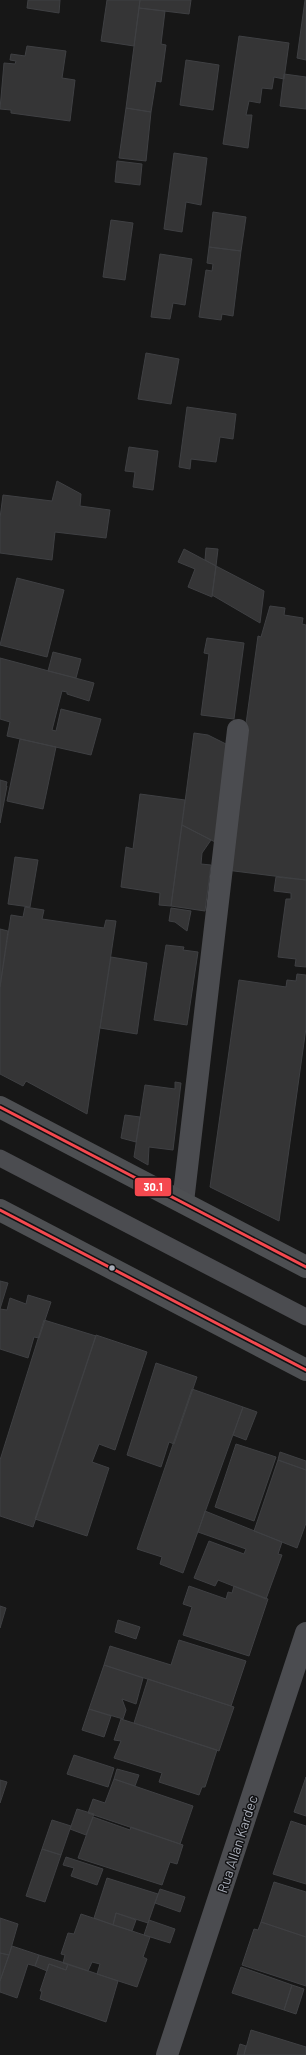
<svg xmlns="http://www.w3.org/2000/svg" width="306" height="2055" font-family="Barlow,sans-serif">
  <style>
    .building { fill: #353536; stroke: #3f4043 }
    .lines { fill: none; stroke-linecap: round; stroke-linejoin: round }
    .lane { stroke: #4b4c50; stroke-width: 17 }
    .street { stroke: #4b4c50; stroke-width: 22 }
    .primary { stroke: #4d4f52; stroke-width: 22 }
    .bus-1-casing { stroke: #111113; stroke-width: 6 }
    .bus-1 { stroke: #f5494f; stroke-width: 3 }
    .bus-dot { fill: #a8adb8; stroke: #111113; stroke-width: 1.5 }
    .labels { text-anchor: middle; dominant-baseline: central; stroke-width: 3; stroke-linejoin: round; paint-order: stroke }
    .street-label { font-size: 14px; fill: #a8adb8; stroke: #111113 }
    .line-badge { stroke: #111113; stroke-width: 1.5 }
    .badge-label { font-size: 11px; text-anchor: middle; font-weight: bold; fill: #fff }
  </style>
  <rect width="100%" height="100%" fill="#171717"/>
  <path class="building" d="M 28,0 L 60,0 L 59,13 L 27,8 Z
    M 107,0 L 140,0 L 134,46 L 101,41 Z
    M 140,0 L 191,0 L 189,14 L 139,8 Z
    M 305,0 L 306,0 L 306,60 L 297,58 Z
    M 139,8 L 165,11 L 161,44 L 166,45 L 161,82 L 156,81 L 151,112 L 126,108 Z
    M 239,36 L 289,43 L 284,79 L 274,77 L 272,89 L 262,88 L 260,103 L 249,101 L 246,115 L 252,115 L 248,148 L 223,144 Z
    M 27,46 L 66,51 L 62,78 L 75,80 L 70,121 L 11,113 L 11,110 L 0,109 L 4,63 L 15,64 L 16,61 L 10,60 L 11,54 L 25,56 Z
    M 186,60 L 219,65 L 213,110 L 180,105 Z
    M 284,74 L 306,77 L 306,109 L 280,106 Z
    M 126,108 L 151,112 L 146,161 L 119,158 Z
    M 174,153 L 207,158 L 201,205 L 186,202 L 182,232 L 164,229 Z
    M 117,161 L 142,164 L 140,185 L 115,182 Z
    M 213,212 L 246,217 L 241,251 L 209,247 Z
    M 111,220 L 133,223 L 125,280 L 103,277 Z
    M 209,247 L 241,251 L 233,316 L 222,314 L 221,320 L 199,317 L 206,270 L 212,271 L 213,264 L 207,263 Z
    M 160,254 L 192,259 L 185,305 L 173,303 L 170,319 L 151,317 Z
    M 146,353 L 179,359 L 171,404 L 138,399 Z
    M 187,407 L 236,414 L 233,439 L 220,437 L 216,462 L 191,459 L 190,469 L 179,467 Z
    M 129,447 L 158,451 L 153,490 L 133,487 L 135,472 L 125,471 Z
    M 57,481 L 81,494 L 80,506 L 110,510 L 106,538 L 55,532 L 52,560 L 0,553 L 0,518 L 3,495 L 52,501 Z
    M 206,548 L 218,549 L 216,566 L 205,560 Z
    M 184,549 L 216,566 L 212,597 L 188,587 L 195,569 L 178,562 Z
    M 216,566 L 264,591 L 260,623 L 212,595 Z
    M 17,578 L 64,590 L 47,657 L 0,645 Z
    M 270,606 L 285,608 L 284,615 L 303,618 L 302,624 L 306,625 L 306,880 L 226,870 L 258,636 L 261,637 Z
    M 207,638 L 244,643 L 234,719 L 201,715 L 209,654 L 204,653 Z
    M 53,652 L 81,659 L 76,678 L 48,671 Z
    M 0,658 L 94,683 L 89,701 L 67,694 L 67,692 L 62,691 L 52,730 L 56,731 L 61,709 L 101,719 L 91,755 L 7,736 L 10,722 L 0,719 Z
    M 194,733 L 208,735 L 230,746 L 217,843 L 182,825 Z
    M 20,739 L 56,747 L 43,809 L 7,801 Z
    M 0,780 L 7,782 L 6,786 L 7,786 L 0,823 Z
    M 140,794 L 185,800 L 171,906 L 159,905 L 160,893 L 121,887 L 126,847 L 133,849 Z
    M 182,825 L 211,840 L 202,853 L 201,864 L 211,865 L 205,911 L 171,906 Z
    M 15,857 L 38,860 L 30,907 L 8,904 Z
    M 276,877 L 306,880 L 306,967 L 295,966 L 296,959 L 278,957 L 286,899 L 291,899 L 291,893 L 274,891 Z
    M 25,907 L 44,910 L 42,919 L 104,928 L 106,920 L 116,921 L 87,1114 L 26,1081 L 23,1086 L 0,1074 L 0,987 L 11,915 L 23,917 Z
    M 171,908 L 191,911 L 187,931 L 175,922 L 169,921 Z
    M 0,929 L 8,931 L 0,987 Z
    M 166,945 L 184,947 L 183,950 L 198,952 L 187,1025 L 154,1020 Z
    M 111,957 L 147,963 L 137,1034 L 100,1028 Z
    M 297,974 L 306,975 L 306,1028 L 279,1221 L 210,1187 L 239,980 L 286,987 L 287,980 L 296,981 Z
    M 175,1082 L 181,1083 L 173,1150 L 149,1147 L 148,1165 L 134,1157 L 145,1085 L 175,1089 Z
    M 125,1115 L 140,1117 L 136,1142 L 121,1138 Z
    M 0,1281 L 8,1283 L 0,1309 Z
    M 28,1295 L 51,1302 L 39,1338 L 34,1337 L 28,1358 L 0,1349 L 0,1309 L 7,1310 L 10,1298 L 26,1304 Z
    M 44,1320 L 96,1336 L 33,1527 L 0,1516 L 0,1460 Z
    M 96,1335 L 147,1352 L 115,1450 L 99,1444 L 92,1462 L 109,1468 L 87,1536 L 35,1519 Z
    M 156,1363 L 197,1377 L 174,1444 L 169,1442 L 161,1467 L 127,1455 Z
    M 192,1389 L 243,1407 L 183,1573 L 160,1564 L 162,1557 L 137,1549 Z
    M 243,1407 L 257,1412 L 246,1440 L 233,1435 Z
    M 236,1444 L 276,1457 L 254,1521 L 215,1507 Z
    M 280,1452 L 306,1461 L 306,1470 L 278,1460 Z
    M 278,1460 L 306,1470 L 306,1523 L 297,1548 L 254,1531 Z
    M 205,1511 L 282,1542 L 278,1554 L 282,1555 L 266,1599 L 218,1580 L 215,1586 L 194,1578 L 209,1541 L 244,1554 L 246,1549 L 198,1532 Z
    M 189,1586 L 226,1599 L 228,1592 L 232,1593 L 234,1586 L 268,1599 L 249,1656 L 183,1635 L 192,1607 L 183,1604 Z
    M 0,1606 L 6,1608 L 0,1628 Z
    M 118,1620 L 140,1627 L 136,1639 L 115,1632 Z
    M 179,1640 L 246,1661 L 231,1706 L 104,1665 L 110,1646 L 171,1665 Z
    M 104,1665 L 143,1678 L 136,1704 L 122,1699 L 126,1710 L 123,1719 L 89,1709 Z
    M 148,1679 L 234,1707 L 219,1751 L 134,1723 Z
    M 89,1709 L 111,1716 L 104,1737 L 82,1730 Z
    M 121,1719 L 217,1750 L 205,1787 L 202,1787 L 199,1795 L 159,1782 L 162,1773 L 114,1758 L 121,1741 L 114,1740 Z
    M 74,1755 L 114,1768 L 108,1787 L 67,1774 Z
    M 117,1769 L 139,1775 L 135,1786 L 114,1779 Z
    M 306,1777 L 306,1816 L 294,1812 Z
    M 114,1779 L 193,1806 L 180,1844 L 88,1813 L 93,1799 L 105,1803 Z
    M 0,1780 L 7,1782 L 0,1803 Z
    M 77,1809 L 94,1814 L 86,1835 L 70,1829 Z
    M 93,1817 L 130,1830 L 131,1827 L 183,1845 L 177,1864 L 170,1862 L 162,1885 L 78,1858 Z
    M 52,1820 L 71,1826 L 61,1855 L 42,1849 Z
    M 291,1821 L 306,1826 L 306,1884 L 273,1874 Z
    M 42,1849 L 61,1855 L 45,1902 L 26,1896 Z
    M 66,1857 L 103,1869 L 97,1885 L 71,1876 L 74,1868 L 63,1865 Z
    M 107,1878 L 158,1894 L 148,1923 L 116,1913 L 113,1925 L 94,1918 Z
    M 274,1882 L 306,1892 L 306,1937 L 261,1922 Z
    M 160,1889 L 185,1897 L 180,1912 L 155,1903 Z
    M 116,1913 L 136,1920 L 132,1931 L 113,1925 Z
    M 81,1914 L 150,1937 L 143,1957 L 147,1959 L 137,1987 L 97,1974 L 100,1964 L 92,1962 L 88,1971 L 63,1963 L 65,1955 L 61,1954 L 68,1933 L 74,1934 Z
    M 0,1918 L 18,1924 L 9,1955 L 0,1953 Z
    M 149,1920 L 175,1929 L 170,1943 L 144,1935 Z
    M 261,1922 L 306,1937 L 306,1986 L 242,1965 L 254,1929 L 258,1930 Z
    M 12,1946 L 39,1955 L 35,1966 L 28,1964 L 17,1998 L 0,1992 L 0,1981 Z
    M 0,1953 L 9,1955 L 0,1981 Z
    M 39,1955 L 68,1964 L 66,1970 L 49,1964 L 47,1971 L 35,1966 Z
    M 49,1964 L 66,1970 L 68,1964 L 118,1981 L 106,2022 L 40,1999 L 42,1991 L 40,1991 Z
    M 241,1967 L 292,1985 L 284,2010 L 232,1993 Z
    M 292,1985 L 304,1989 L 296,2014 L 284,2010 Z
    M 251,2030 L 306,2047 L 306,2055 L 244,2055 Z
    M 240,2044 L 246,2046 L 244,2055 L 237,2055 Z"/>
  <g class="lines">
    <path class="lane" d="M 0,1158 L 306,1317"/>
    <path class="street" d="M 183,1202 L 238,730
      M 167,2055 L 306,1633"/>
    <path class="primary" d="M 0,1107 L 306,1267
      M 0,1210 L 306,1370"/>
    <defs>
      <path id="bus-1" d="M 0,1107 L 306,1267
        M 0,1210 L 306,1370"/>
    </defs>
    <use href="#bus-1" class="bus-1-casing"/>
    <use href="#bus-1" class="bus-1"/>
  </g>
  <circle class="bus-dot" cx="112" cy="1268" r="3.5"/>
  <g class="labels">
    <g class="street-label">
      <text transform="translate(237 1844) rotate(-72)">Rua Allan Kardec</text>
    </g>
  </g>
  <rect class="line-badge" x="134" y="1177" width="38" height="20" rx="4" fill="#f5494f"/>
  <g class="badge-label">
    <text x="153" y="1191">30.1</text>
  </g>
</svg>
